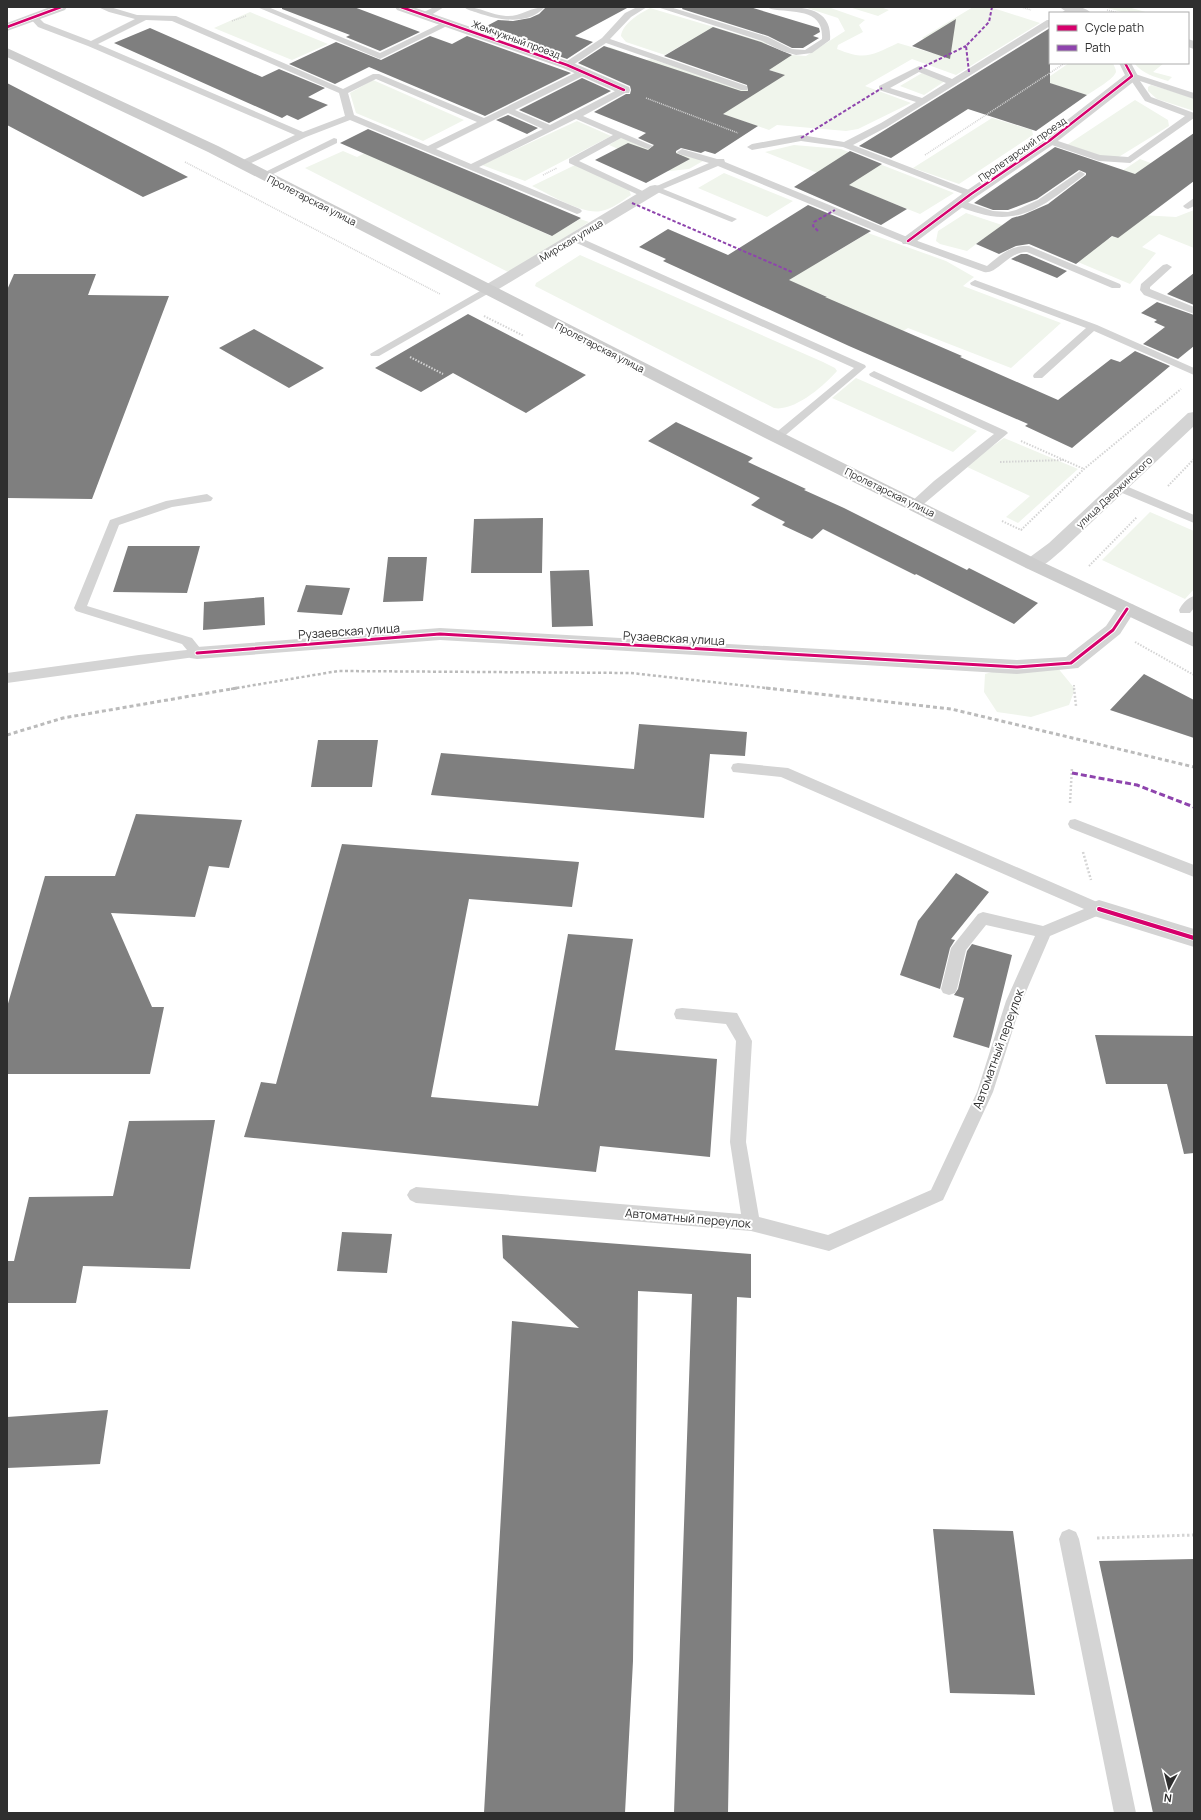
<svg xmlns="http://www.w3.org/2000/svg" width="1201" height="1820" font-family="Manrope,sans-serif">
  <style>
    .green { fill: #f0f5ec }
    .building { fill: #7f7f7f }
    .lines { fill: none; stroke-linecap: round; stroke-linejoin: round }
    .path-far3 { stroke: #d4d4d4; stroke-width: 1.5; stroke-dasharray: 1 1; stroke-linecap: butt }
    .path-far2 { stroke: #d4d4d4; stroke-width: 2; stroke-dasharray: 1.5 1.5; stroke-linecap: butt }
    .path-far1 { stroke: #d4d4d4; stroke-width: 2.5; stroke-dasharray: 2 2; stroke-linecap: butt }
    .path { stroke: #d4d4d4; stroke-width: 3; stroke-dasharray: 2.5 2.5; stroke-linecap: butt }
    .service { fill: #d4d4d4; fill-rule: evenodd }
    .minor { fill: #d4d4d4; fill-rule: evenodd }
    .secondary { fill: #cdcdcd; fill-rule: evenodd }
    .rail-far1 { stroke: #bbb; stroke-width: 2.5; stroke-dasharray: 3 2.5; stroke-linecap: butt }
    .rail { stroke: #bbb; stroke-width: 3; stroke-dasharray: 4 3; stroke-linecap: butt }
    .quiet-far1 { stroke: #8e44ad; stroke-width: 2; stroke-dasharray: 3.5 2; stroke-linecap: butt }
    .quiet { stroke: #8e44ad; stroke-width: 3; stroke-dasharray: 6 3; stroke-linecap: butt }
    .cycleway-far2-casing { stroke: #fff; stroke-width: 4 }
    .cycleway-far1-casing { stroke: #fff; stroke-width: 5 }
    .cycleway-casing { stroke: #fff; stroke-width: 6 }
    .cycleway-far2 { stroke: #d6006c; stroke-width: 2.5 }
    .cycleway-far1 { stroke: #d6006c; stroke-width: 3 }
    .cycleway { stroke: #d6006c; stroke-width: 4 }
    .labels { text-anchor: middle; dominant-baseline: central; stroke-width: 4; stroke-linejoin: round; paint-order: stroke }
    .far-street-label { font-size: 10px; fill: #2f2f2f; stroke: #fff }
    .street-label { font-size: 12px; fill: #2f2f2f; stroke: #fff }
  </style>
  <rect width="100%" height="100%" fill="#fff"/>
  <path class="green" d="M 804,7 L 828,7 L 865,20 L 859,25 L 863,32 L 838,45 L 837,49 C 866,61 872,55 898,43 L 932,53 L 943,45 L 922,38 L 973,7 L 990,7 L 1040,23 L 956,75 L 912,59 L 865,86 L 911,103 L 858,129 L 846,131 L 777,125 L 769,130 L 579,64 L 610,47 L 644,60 L 651,59 L 747,90 L 764,88 L 784,75 L 687,42 L 665,55 L 626,42 L 621,36 C 623,23 639,14 650,8 L 767,43 L 768,48 L 791,55 L 806,56 L 845,31 L 838,18 Z
    M 849,7 L 880,7 L 889,10 L 878,16 Z
    M 1104,7 L 1128,7 L 1149,13 L 1125,13 Z
    M 250,12 L 328,44 L 292,60 L 214,28 Z
    M 1069,63 L 1113,63 C 1114,66 1116,69 1116,72 C 1114,79 1093,91 1087,95 L 1043,81 Z
    M 1134,63 L 1164,63 L 1153,72 L 1172,77 L 1168,81 C 1155,77 1143,74 1134,63 Z
    M 922,73 L 945,81 L 924,95 L 900,86 Z
    M 373,80 L 464,120 L 423,141 L 356,113 L 350,93 Z
    M 1151,85 L 1194,98 L 1194,111 L 1157,99 L 1148,91 L 1148,87 Z
    M 1135,100 L 1168,120 L 1169,126 L 1117,158 L 1104,157 L 1067,145 Z
    M 992,118 L 1032,130 L 1033,135 L 959,184 L 913,168 Z
    M 577,121 L 611,136 L 525,181 L 482,165 Z
    M 622,137 L 646,147 L 682,153 L 703,161 L 689,169 L 669,171 L 609,145 Z
    M 794,145 L 841,149 L 954,193 L 920,214 L 765,152 Z
    M 343,151 L 357,157 L 365,153 L 551,236 L 580,219 L 589,222 L 510,273 L 305,168 Z
    M 1140,159 L 1156,165 L 1064,221 L 1109,239 L 1141,215 L 1176,217 L 1194,210 L 1194,248 L 1159,234 L 1142,247 L 1156,253 L 1130,284 L 1033,243 L 984,238 L 967,251 L 940,244 L 936,241 L 938,231 L 966,213 L 1005,226 L 1033,216 L 1106,164 L 1122,171 Z
    M 575,165 L 629,190 L 631,195 C 622,201 612,209 601,211 C 583,215 549,194 532,186 Z
    M 724,173 L 793,201 L 767,217 L 698,188 Z
    M 868,233 L 946,261 L 974,277 L 963,286 L 1061,323 L 1011,368 L 908,328 L 898,334 L 821,300 L 826,296 L 762,270 L 797,243 L 828,257 Z
    M 580,255 L 823,362 L 835,368 L 837,371 C 825,385 794,412 774,408 L 535,286 L 536,283 Z
    M 856,378 L 977,431 L 953,452 L 832,398 Z
    M 1004,438 L 1078,469 L 1018,523 L 1006,517 L 1030,496 L 965,466 Z
    M 1150,512 L 1194,531 L 1194,589 L 1185,599 L 1102,560 Z
    M 1027,662 L 1057,667 L 1075,689 L 1069,705 L 1031,717 L 997,712 L 984,692 L 985,674 Z"/>
  <path class="building" d="M 282,7 L 354,7 L 420,32 L 380,51 L 346,37 L 350,35 L 282,9 Z
    M 546,7 L 629,7 L 575,36 L 593,42 L 567,59 L 481,29 L 498,20 L 513,21 L 530,18 L 539,14 Z
    M 683,7 L 750,7 L 819,28 L 820,32 L 813,36 L 819,38 L 803,48 L 792,48 L 768,36 L 682,9 Z
    M 956,19 L 950,59 L 912,46 Z
    M 713,27 L 761,42 L 792,55 L 769,70 L 785,75 L 723,114 L 758,126 L 715,154 L 705,151 L 701,153 L 681,148 L 676,151 L 676,153 L 690,159 L 646,183 L 595,160 L 628,143 L 648,150 L 654,145 L 638,138 L 646,133 L 594,112 L 626,94 L 630,94 L 631,90 L 630,86 L 578,63 L 604,46 L 741,91 L 748,91 L 747,85 L 664,56 Z
    M 150,28 L 262,77 L 279,69 L 325,88 L 308,97 L 328,105 L 298,120 L 287,115 L 282,118 L 114,43 Z
    M 1050,28 L 1050,83 L 1087,95 L 1036,131 L 968,109 L 891,158 L 859,146 Z
    M 430,36 L 452,44 L 467,36 L 571,73 L 485,116 L 369,67 L 335,84 L 289,64 L 336,42 L 381,60 Z
    M 582,78 L 611,91 L 549,123 L 519,110 Z
    M 7,83 L 188,177 L 143,197 L 7,125 Z
    M 508,115 L 538,128 L 527,134 L 496,120 Z
    M 368,129 L 486,178 L 581,218 L 552,236 L 340,143 Z
    M 1194,133 L 1194,181 L 1118,238 L 1112,236 L 1076,264 L 1029,244 L 1016,246 L 999,254 L 976,244 L 1012,218 L 1023,215 L 1048,204 L 1086,175 L 1086,173 L 1079,170 L 1037,199 L 1008,210 L 993,210 L 974,203 L 1055,147 L 1135,174 Z
    M 850,151 L 882,164 L 849,185 L 907,209 L 881,225 L 794,187 Z
    M 808,205 L 871,231 L 789,280 L 827,297 L 825,297 L 962,356 L 960,357 L 1058,400 L 1111,359 L 1120,362 L 1135,351 L 1170,366 L 1072,448 L 1025,426 L 1028,424 L 849,346 L 663,261 L 666,259 L 639,247 L 668,229 L 728,255 Z
    M 1021,254 L 1027,254 L 1067,271 L 1057,278 L 1011,259 Z
    M 1194,273 L 1194,305 L 1167,294 Z
    M 14,274 L 96,274 L 88,295 L 169,296 L 92,499 L 7,498 L 7,290 Z
    M 1157,302 L 1194,315 L 1194,346 L 1178,359 L 1143,344 L 1165,327 L 1154,322 L 1157,320 L 1141,313 Z
    M 468,314 L 563,363 L 586,375 L 526,413 L 453,373 L 421,392 L 375,368 Z
    M 254,329 L 324,368 L 289,388 L 219,348 Z
    M 676,422 L 753,458 L 748,462 L 806,489 L 804,490 L 844,508 L 967,570 L 969,568 L 1038,603 L 1014,624 L 916,574 L 915,575 L 823,529 L 812,539 L 782,525 L 785,522 L 751,505 L 760,498 L 648,441 Z
    M 543,518 L 542,573 L 471,573 L 474,519 Z
    M 128,546 L 200,546 L 187,593 L 113,592 Z
    M 388,557 L 427,557 L 423,601 L 383,602 Z
    M 589,570 L 593,626 L 552,627 L 550,571 Z
    M 306,585 L 350,588 L 342,615 L 297,612 Z
    M 264,597 L 265,625 L 203,630 L 204,602 Z
    M 1144,674 L 1194,700 L 1194,738 L 1110,710 Z
    M 639,724 L 747,732 L 745,756 L 710,754 L 704,818 L 431,795 L 441,753 L 634,769 Z
    M 318,740 L 378,740 L 372,787 L 311,787 Z
    M 136,814 L 242,820 L 229,868 L 209,866 L 195,917 L 111,913 L 152,1007 L 164,1007 L 150,1074 L 7,1074 L 7,1007 L 45,876 L 115,876 Z
    M 342,844 L 579,862 L 572,907 L 469,899 L 431,1097 L 538,1106 L 568,934 L 633,939 L 615,1050 L 717,1059 L 710,1157 L 600,1146 L 596,1172 L 244,1137 L 261,1082 L 276,1084 Z
    M 956,873 L 989,892 L 951,939 L 955,940 L 950,948 L 940,989 L 900,975 L 918,921 Z
    M 972,944 L 1012,955 L 989,1048 L 953,1037 L 964,998 L 954,995 L 958,989 L 967,951 Z
    M 1095,1035 L 1194,1036 L 1194,1153 L 1184,1154 L 1167,1084 L 1106,1084 Z
    M 215,1120 L 190,1269 L 83,1266 L 76,1303 L 7,1303 L 7,1261 L 14,1261 L 29,1197 L 113,1196 L 129,1121 Z
    M 342,1232 L 392,1234 L 387,1273 L 337,1271 Z
    M 502,1235 L 751,1254 L 751,1298 L 737,1297 L 728,1813 L 674,1813 L 692,1294 L 638,1291 L 633,1661 L 625,1813 L 484,1813 L 512,1321 L 579,1328 L 503,1258 Z
    M 108,1410 L 100,1464 L 7,1468 L 7,1417 Z
    M 933,1529 L 1013,1531 L 1035,1695 L 950,1693 Z
    M 1194,1559 L 1194,1813 L 1153,1813 L 1099,1561 Z"/>
  <g class="lines">
    <path class="path-far3" d="M 1021,7 L 1031,10
      M 1107,10 L 1119,13
      M 232,21 L 246,16
      M 646,98 L 738,133
      M 925,155 L 1065,63
      M 185,162 L 440,294
      M 543,175 L 557,168"/>
    <path class="path-far2" d="M 484,316 L 524,336
      M 410,357 L 443,374
      M 1021,441 L 1084,469
      M 1000,462 L 1064,460
      M 1168,486 L 1194,459
      M 1002,521 L 1021,530 L 1084,469 L 1181,389
      M 1089,566 L 1137,517
      M 1135,642 L 1194,675
      M 1074,685 L 1074,689"/>
    <path class="path-far1" d="M 1074,688 L 1076,706
      M 1070,803 L 1072,767
      M 1083,852 L 1091,880"/>
    <path class="path" d="M 1097,1538 L 1194,1535"/>
    <path class="service" d="M 98,7 L 110,7 L 137,15 L 176,16 L 343,89 L 373,74 L 379,74 L 484,118 L 581,70 L 587,70 L 587,74 L 515,110 L 550,125 L 621,88 L 627,88 L 627,92 L 583,116 L 653,146 L 648,149 L 645,148 L 621,138 L 579,161 L 651,195 L 649,197 L 643,197 L 569,163 L 569,159 L 613,135 L 576,119 L 479,167 L 580,209 L 582,211 L 580,213 L 577,214 L 350,120 L 306,137 L 245,166 L 239,166 L 239,162 L 295,135 L 88,46 L 38,27 L 29,17 L 30,15 L 36,15 L 44,23 L 91,41 L 135,19 L 109,12 ZM 146,20 L 172,21 L 339,93 L 345,116 L 303,132 L 98,44 ZM 376,79 L 477,122 L 428,146 L 354,115 L 348,93 ZM 508,113 L 543,129 L 471,164 L 436,149 Z
      M 257,7 L 268,7 L 380,53 L 446,21 L 452,21 L 453,23 L 380,59 Z
      M 434,7 L 444,7 L 428,17 L 422,17 L 422,13 Z
      M 464,7 C 481,7 491,15 506,16 C 520,17 531,7 545,7 C 527,26 499,20 478,13 C 473,11 467,10 464,7 Z
      M 637,7 L 647,7 L 631,17 L 610,39 L 747,86 L 747,90 L 741,90 L 606,43 L 570,67 L 564,67 L 564,63 L 602,38 L 625,13 Z
      M 657,7 L 670,7 L 768,37 L 792,49 L 805,50 L 822,39 C 824,8 793,13 771,9 L 767,7 C 793,7 833,3 830,40 L 812,53 L 796,55 L 782,51 L 762,41 Z
      M 1070,7 L 1076,9 L 1071,13 L 1061,13 Z
      M 1047,20 L 1050,20 L 1050,26 L 887,127 L 853,145 L 974,192 L 976,194 L 974,196 L 968,196 L 843,147 L 801,141 L 752,150 L 747,147 L 752,144 L 801,135 L 844,142 L 881,123 L 916,102 L 879,90 L 879,86 L 919,66 L 952,79 ZM 919,72 L 946,83 L 922,98 L 890,88 Z
      M 1132,73 L 1194,93 L 1194,99 L 1140,81 L 1151,97 L 1194,113 L 1194,118 L 1130,163 L 1099,161 L 1046,143 L 1044,141 L 1049,138 L 1100,155 L 1128,157 L 1185,116 L 1145,101 L 1128,76 Z
      M 334,138 L 337,139 L 337,143 L 267,177 L 261,177 L 259,175 Z
      M 682,149 L 717,159 L 724,159 L 725,162 L 912,239 L 987,266 C 1000,255 1011,245 1029,246 L 1120,284 L 1121,286 L 1120,288 L 1112,288 L 1027,252 C 1009,251 997,275 984,272 L 904,243 L 718,166 L 663,189 L 737,219 L 732,222 L 729,221 L 650,189 L 709,163 L 679,154 L 677,152 Z
      M 1080,171 L 1085,174 L 1083,176 C 1049,201 1023,227 978,213 C 971,211 960,208 955,203 L 960,200 L 993,211 L 1008,212 L 1016,210 L 1038,200 Z
      M 1194,198 L 1194,206 L 1188,209 L 1185,208 L 1183,206 Z
      M 574,235 L 865,365 L 866,367 L 781,439 L 773,439 L 771,437 L 773,435 L 854,368 L 570,240 L 569,238 Z
      M 1167,264 L 1172,267 L 1150,287 L 1150,289 L 1194,307 L 1194,314 L 1144,295 L 1140,290 L 1141,284 L 1163,265 Z
      M 975,280 L 1097,325 L 1194,368 L 1194,375 L 1094,331 L 1042,378 L 1034,378 L 1033,376 L 1034,374 L 1086,328 L 971,285 L 970,283 Z
      M 487,287 L 492,290 L 491,292 L 379,356 L 371,356 L 370,354 Z
      M 874,371 L 1006,431 L 1008,433 L 919,508 L 911,508 L 909,505 L 911,502 L 934,481 L 994,434 L 870,376 L 869,374 Z
      M 1119,483 L 1194,515 L 1194,523 L 1115,490 L 1113,487 L 1115,484 Z
      M 207,494 L 213,498 L 211,501 L 172,507 L 119,525 L 87,606 L 192,638 L 204,653 L 202,656 L 7,683 L 7,673 L 139,655 L 187,650 L 182,644 L 76,611 L 74,608 L 110,520 L 166,501 Z
      M 1194,596 L 1194,608 L 1190,613 L 1180,613 L 1179,610 C 1182,604 1187,598 1194,596 Z
      M 738,763 L 788,768 L 1104,905 L 1106,909 L 1104,913 L 1050,936 L 1022,1001 L 993,1092 L 943,1200 L 829,1251 L 751,1231 L 416,1203 L 410,1200 L 407,1195 L 410,1190 L 416,1187 L 741,1214 L 730,1142 L 736,1041 L 726,1024 L 676,1019 L 674,1014 L 676,1009 L 682,1008 L 737,1013 L 752,1041 L 746,1142 L 759,1217 L 828,1235 L 931,1190 L 977,1092 L 1006,1001 L 1035,936 L 986,925 L 966,950 L 957,989 L 955,993 L 949,995 L 943,993 L 941,989 L 951,948 L 978,914 L 983,912 L 1043,926 L 1084,909 L 781,777 L 733,772 L 731,768 L 733,764 Z
      M 1075,819 L 1194,865 L 1194,877 L 1070,828 L 1068,824 L 1070,820 Z
      M 1069,1529 L 1076,1532 L 1079,1539 L 1136,1813 L 1114,1813 L 1059,1539 L 1062,1532 Z"/>
    <path class="minor" d="M 50,7 L 67,7 L 65,10 L 7,31 L 7,23 Z
      M 395,7 L 413,7 L 571,62 L 629,87 L 630,90 L 629,93 L 619,93 L 563,68 L 397,10 Z
      M 1060,7 C 1070,7 1084,5 1091,13 C 1081,13 1067,15 1060,7 Z
      M 1188,39 L 1194,41 L 1194,49 L 1188,47 Z
      M 1119,63 L 1131,63 L 1138,76 L 1137,79 L 1054,144 L 976,197 L 913,244 L 903,244 L 901,241 L 903,238 L 966,191 L 1044,138 L 1125,75 Z
      M 655,185 L 660,186 L 662,189 L 660,192 L 492,293 L 482,293 L 479,290 L 482,287 L 650,186 Z
      M 1194,412 L 1194,426 L 1061,551 C 1051,559 1040,572 1026,568 L 1023,564 L 1026,560 L 1049,543 L 1188,413 Z
      M 1127,603 L 1134,605 L 1136,609 L 1120,634 L 1078,668 L 1017,674 L 440,640 L 197,659 L 190,658 L 187,653 L 190,648 L 197,647 L 440,628 L 1017,660 L 1066,657 L 1106,626 L 1120,605 Z
      M 1099,900 L 1194,929 L 1194,947 L 1091,915 L 1088,909 L 1091,903 Z"/>
    <path class="secondary" d="M 7,48 L 218,146 L 783,433 L 1038,560 L 1194,633 L 1194,647 L 1026,568 L 771,441 L 208,152 L 7,57 Z"/>
    <path class="rail-far1" d="M 231,689 L 338,671 L 631,673 L 775,689"/>
    <path class="rail" d="M 766,688 L 951,709 L 1194,767
      M 7,735 L 63,718 L 237,688"/>
    <path class="quiet-far1" d="M 919,69 L 966,46
      M 969,72 L 966,46 L 989,22 L 992,7
      M 801,138 L 882,88
      M 632,203 L 792,272
      M 818,231 L 813,226 L 814,222 L 835,210"/>
    <path class="quiet" d="M 1072,773 L 1137,785 L 1194,807"/>
    <defs>
      <path id="cycleway-far2" d="M 401,7 L 567,65 L 624,90
        M 7,27 L 61,7
        M 908,241 L 971,194 L 1049,141 L 1132,76 L 1125,63"/>
      <path id="cycleway-far1" d="M 197,653 L 440,634 L 1017,667 L 1071,663 L 1113,630 L 1127,609"/>
      <path id="cycleway" d="M 1099,909 L 1194,938"/>
    </defs>
    <use href="#cycleway-far2" class="cycleway-far2-casing"/>
    <use href="#cycleway-far1" class="cycleway-far1-casing"/>
    <use href="#cycleway" class="cycleway-casing"/>
    <use href="#cycleway-far2" class="cycleway-far2"/>
    <use href="#cycleway-far1" class="cycleway-far1"/>
    <use href="#cycleway" class="cycleway"/>
  </g>
  <g class="labels">
    <g class="far-street-label">
      <text transform="translate(516 39) rotate(20)">Жемчужный проезд</text>
      <text transform="translate(1022 149) rotate(-35)">Пролетарский проезд</text>
      <text transform="translate(312 200) rotate(27)">Пролетарская улица</text>
      <text transform="translate(571 240) rotate(-31)">Мирская улица</text>
      <text transform="translate(600 347) rotate(27)">Пролетарская улица</text>
      <text transform="translate(890 492) rotate(26)">Пролетарская улица</text>
      <text transform="translate(1114 492) rotate(-43)">улица Дзержинского</text>
    </g>
    <g class="street-label">
      <text transform="translate(349 631) rotate(-4)">Рузаевская улица</text>
      <text transform="translate(674 638) rotate(3)">Рузаевская улица</text>
      <text transform="translate(998 1049) rotate(-70)">Автоматный переулок</text>
      <text transform="translate(688 1218) rotate(5)">Автоматный переулок</text>
    </g>
  </g>
  <rect width="1201" height="1820" fill="none" stroke="#2f2f2f" stroke-width="16"/>
  <rect x="1049" y="12" width="140" height="52" fill="#ffffff" stroke="#acacac"/>
  <rect x="1057" y="25" width="20" height="6" fill="#d6006c" stroke="#acacac"/>
  <text x="1085" y="32" font-size="12" fill="#2f2f2f">Cycle path</text>
  <rect x="1057" y="45" width="20" height="6" fill="#8e44ad" stroke="#acacac"/>
  <text x="1085" y="52" font-size="12" fill="#2f2f2f">Path</text>
  <g transform="translate(1169 1788) rotate(187)" stroke="#ffffff" stroke-width="3" paint-order="stroke">
  <path d="M0-3L7 15L0 10L-7 15Z" fill="#2f2f2f"/>
  <text y="-6" font-size="11" font-weight="bold" text-anchor="middle" fill="#2f2f2f">N</text>
  </g>
</svg>
